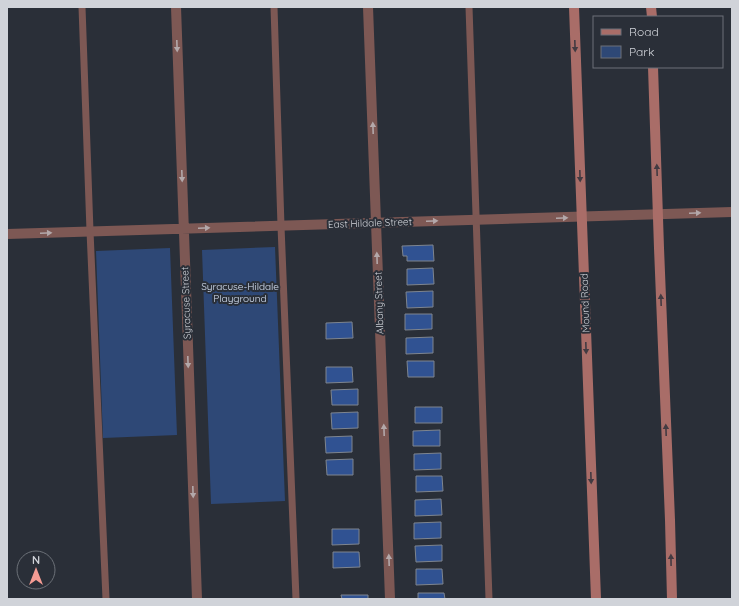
<svg xmlns="http://www.w3.org/2000/svg" width="739" height="606" font-family="Quicksand,sans-serif">
  <style>
    .green { fill: #2e4876 }
    .building { fill: #305292; stroke: #7e858f }
    .lines { fill: none; stroke-linecap: round; stroke-linejoin: round }
    .lane { stroke: #7d5854; stroke-width: 7 }
    .street { stroke: #7d5854; stroke-width: 10 }
    .secondary { stroke: #a96d68; stroke-width: 10 }
    .oneway { fill: #b3a8aa }
    .oneway2 { fill: #433b42 }
    .labels { text-anchor: middle; dominant-baseline: central; stroke-width: 4; stroke-linejoin: round; paint-order: stroke }
    .street-label { font-size: 10px; fill: #d0d3d9; stroke: #2a2f38 }
    .park-label { font-size: 10px; fill: #d6e1f3; stroke: #2a2f38 }
  </style>
  <rect width="100%" height="100%" fill="#2a2f38"/>
  <path class="green" d="M 275,247 L 285,501 L 211,504 L 202,250 Z
    M 170,248 L 177,435 L 103,438 L 96,251 Z"/>
  <path class="building" d="M 433,245 L 434,261 L 407,261 L 407,256 L 403,256 L 402,246 Z
    M 433,268 L 434,284 L 407,285 L 407,269 Z
    M 433,291 L 433,307 L 407,308 L 406,292 Z
    M 405,314 L 432,314 L 432,329 L 405,330 Z
    M 352,322 L 353,338 L 326,339 L 326,323 Z
    M 433,337 L 433,353 L 406,354 L 406,338 Z
    M 407,361 L 434,361 L 434,377 L 408,377 Z
    M 326,367 L 352,367 L 353,382 L 326,383 Z
    M 358,389 L 358,405 L 332,405 L 331,390 Z
    M 415,407 L 442,407 L 442,423 L 415,423 Z
    M 358,412 L 358,428 L 332,429 L 331,413 Z
    M 440,430 L 440,446 L 413,446 L 413,431 Z
    M 352,436 L 352,452 L 326,453 L 325,437 Z
    M 441,453 L 441,469 L 414,470 L 414,454 Z
    M 353,459 L 353,475 L 327,475 L 326,460 Z
    M 416,476 L 442,476 L 443,491 L 416,492 Z
    M 441,499 L 442,515 L 415,516 L 415,500 Z
    M 441,522 L 441,538 L 414,539 L 414,523 Z
    M 332,529 L 359,529 L 359,544 L 332,545 Z
    M 442,545 L 442,561 L 416,562 L 415,546 Z
    M 333,552 L 359,552 L 360,567 L 333,568 Z
    M 416,569 L 442,569 L 443,584 L 416,585 Z
    M 418,593 L 444,593 L 445,599 L 418,599 Z
    M 341,595 L 368,595 L 368,599 L 342,599 Z"/>
  <g class="lines">
    <path class="lane" d="M 82,7 L 90,231 L 106,599
      M 274,7 L 281,226 L 296,599
      M 469,7 L 489,599"/>
    <path class="street" d="M 176,7 L 197,599
      M 368,7 L 390,599
      M 7,234 L 732,212"/>
    <path class="secondary" d="M 574,7 L 596,599
      M 651,7 L 652,17
      M 653,67 L 659,248 L 670,520 L 672,599"/>
  </g>
  <defs><path id="oneway-solid" d="M-6-.8H1V-3.2L6.5 0L1 3.2V.8H-6Z"/></defs>
  <g class="oneway">
    <use href="#oneway-solid" transform="translate(177 46) rotate(88)"/>
    <use href="#oneway-solid" transform="translate(373 128) rotate(-92)"/>
    <use href="#oneway-solid" transform="translate(182 176) rotate(88)"/>
    <use href="#oneway-solid" transform="translate(695 213) rotate(-2)"/>
    <use href="#oneway-solid" transform="translate(562 218) rotate(-2)"/>
    <use href="#oneway-solid" transform="translate(432 221) rotate(-2)"/>
    <use href="#oneway-solid" transform="translate(204 228) rotate(-2)"/>
    <use href="#oneway-solid" transform="translate(46 233) rotate(-2)"/>
    <use href="#oneway-solid" transform="translate(377 258) rotate(-92)"/>
    <use href="#oneway-solid" transform="translate(188 362) rotate(88)"/>
    <use href="#oneway-solid" transform="translate(384 430) rotate(-92)"/>
    <use href="#oneway-solid" transform="translate(193 492) rotate(88)"/>
    <use href="#oneway-solid" transform="translate(389 560) rotate(-92)"/>
  </g>
  <g class="oneway2">
    <use href="#oneway-solid" transform="translate(575 46) rotate(88)"/>
    <use href="#oneway-solid" transform="translate(657 170) rotate(-92)"/>
    <use href="#oneway-solid" transform="translate(580 176) rotate(88)"/>
    <use href="#oneway-solid" transform="translate(661 300) rotate(-92)"/>
    <use href="#oneway-solid" transform="translate(586 348) rotate(88)"/>
    <use href="#oneway-solid" transform="translate(666 430) rotate(-92)"/>
    <use href="#oneway-solid" transform="translate(591 478) rotate(88)"/>
    <use href="#oneway-solid" transform="translate(671 560) rotate(-91)"/>
  </g>
  <g class="labels">
    <g class="street-label">
      <text transform="translate(370 223) rotate(-2)">East Hildale Street</text>
      <text transform="translate(186 303) rotate(-92)">Syracuse Street</text>
      <text transform="translate(379 303) rotate(-92)">Albany Street</text>
      <text transform="translate(585 303) rotate(-92)">Mound Road</text>
    </g>
    <g class="park-label">
      <text x="240" y="286">Syracuse-Hildale<tspan x="240" dy="12">Playground</tspan></text>
    </g>
  </g>
  <rect width="739" height="606" fill="none" stroke="#d0d3d9" stroke-width="16"/>
  <rect x="593" y="16" width="130" height="52" fill="#2a2f38" stroke="#6c7178"/>
  <rect x="601" y="29" width="20" height="6" fill="#a96d68" stroke="#6c7178"/>
  <text x="629" y="36" font-size="12" fill="#d0d3d9">Road</text>
  <rect x="601" y="46" width="20" height="12" fill="#2e4876" stroke="#6c7178"/>
  <text x="629" y="56" font-size="12" fill="#d0d3d9">Park</text>
  <g transform="translate(36 570)"><circle r="19" fill="#2a2f38" stroke="#6c7178"/>
  <path d="M0-3L7 15L0 10L-7 15Z" fill="#f59c94"/>
  <text y="-6" font-size="11" font-weight="bold" text-anchor="middle" fill="#d0d3d9">N</text>
  </g>
</svg>
